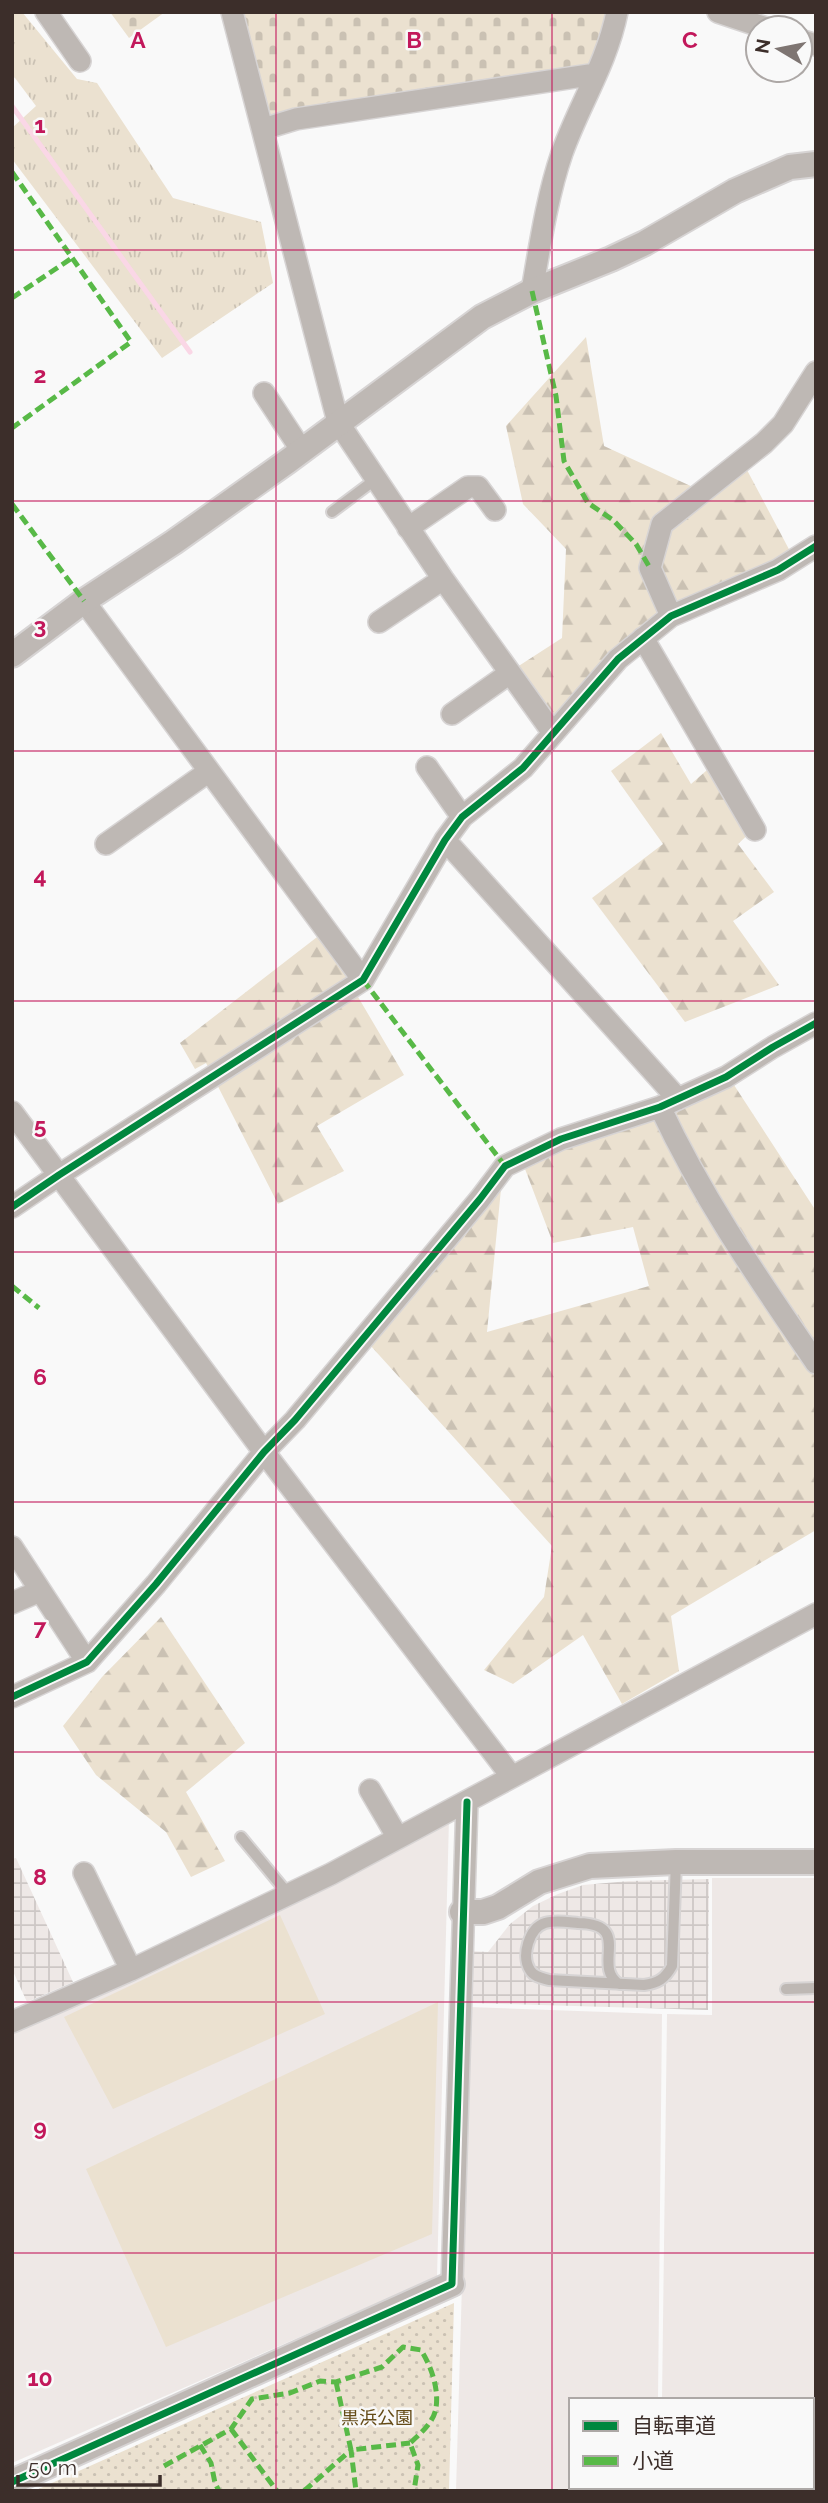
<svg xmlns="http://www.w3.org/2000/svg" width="828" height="2503" font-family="Raleway,'Noto Sans JP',sans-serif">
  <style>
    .built { fill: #eee8e6 }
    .industrial { fill: url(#industrial-grid) }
    .grass { fill: url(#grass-tufts) }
    .forest { fill: url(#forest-firs) }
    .cemetery { fill: url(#cemetery-stones) }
    .park { fill: url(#park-dots) }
    .pitch { fill: #ebe1d0 }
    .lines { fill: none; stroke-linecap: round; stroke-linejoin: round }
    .stream { stroke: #fad7e6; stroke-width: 5 }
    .service-casing { stroke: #d7d4d4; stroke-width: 14 }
    .minor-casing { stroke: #d7d4d4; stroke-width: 24 }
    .tertiary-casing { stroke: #d7d4d4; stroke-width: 28 }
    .service { stroke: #beb8b4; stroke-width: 10 }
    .minor { stroke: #beb8b4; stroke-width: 21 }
    .tertiary { stroke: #beb8b4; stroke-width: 24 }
    .quiet { stroke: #58b947; stroke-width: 5; stroke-dasharray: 10 5; stroke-linecap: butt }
    .cycleway-casing { stroke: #f9f9f9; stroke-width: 11 }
    .cycleway { stroke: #00873e; stroke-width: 7 }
    .grid { fill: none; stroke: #c2185b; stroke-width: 2; stroke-opacity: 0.55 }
    .labels { text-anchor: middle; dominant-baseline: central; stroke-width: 5; stroke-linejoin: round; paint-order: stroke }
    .park-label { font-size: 18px; fill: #644b17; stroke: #f9f9f9 }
    .grid-label { font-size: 23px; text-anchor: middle; font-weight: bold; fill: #c2185b; stroke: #f9f9f9; stroke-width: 5; stroke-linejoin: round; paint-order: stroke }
  </style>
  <defs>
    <pattern id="industrial-grid" width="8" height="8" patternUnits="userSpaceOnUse" patternTransform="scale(1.75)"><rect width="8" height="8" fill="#eee8e6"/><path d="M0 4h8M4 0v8" fill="none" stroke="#cdc7c5"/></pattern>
    <pattern id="grass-tufts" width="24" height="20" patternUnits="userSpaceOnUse" patternTransform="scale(1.75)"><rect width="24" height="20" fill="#ebe1d0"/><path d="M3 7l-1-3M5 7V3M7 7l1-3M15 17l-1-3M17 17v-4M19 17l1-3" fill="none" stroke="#cac1b3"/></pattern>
    <pattern id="forest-firs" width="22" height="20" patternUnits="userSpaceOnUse" patternTransform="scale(1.75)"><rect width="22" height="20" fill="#ebe1d0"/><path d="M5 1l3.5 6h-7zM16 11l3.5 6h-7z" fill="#cac1b3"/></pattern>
    <pattern id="cemetery-stones" width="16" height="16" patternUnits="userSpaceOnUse" patternTransform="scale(1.75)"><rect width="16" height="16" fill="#ebe1d0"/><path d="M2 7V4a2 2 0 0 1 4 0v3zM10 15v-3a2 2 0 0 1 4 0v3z" fill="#cac1b3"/></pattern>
    <pattern id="park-dots" width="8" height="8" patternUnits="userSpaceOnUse" patternTransform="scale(1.75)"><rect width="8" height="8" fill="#ebe1d0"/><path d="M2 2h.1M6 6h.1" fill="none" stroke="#cac1b3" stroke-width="1.8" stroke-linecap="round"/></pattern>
  </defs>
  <rect width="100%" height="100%" fill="#f9f9f9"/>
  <path class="built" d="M 449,1819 L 437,2277 L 12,2463 L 12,2034 L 281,1909 Z
    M 712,1878 L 816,1878 L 816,2491 L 661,2491 L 661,2487 L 812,2487 L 812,2400 L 662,2400 L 667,2014 L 712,2015 Z
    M 470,2007 L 662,2014 L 658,2400 L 571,2400 L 571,2487 L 658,2487 L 657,2491 L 456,2491 Z"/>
  <path class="industrial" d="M 16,1858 L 73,1982 L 27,2002 L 12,1969 L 12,1859 Z
    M 709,1879 L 708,2010 L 470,2003 L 470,1951 L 488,1952 L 510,1924 L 533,1906 L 558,1894 L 583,1885 L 629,1881 Z"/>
  <path class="grass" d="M 12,12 L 22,12 L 77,79 L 97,83 L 173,198 L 261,222 L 273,283 L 162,358 L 12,159 L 12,128 L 36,106 L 12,74 Z"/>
  <path class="forest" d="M 586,337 L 604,446 L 695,488 L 747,470 L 792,555 L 677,606 L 552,721 L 514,669 L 562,638 L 566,549 L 523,504 L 506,426 Z
    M 661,733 L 691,784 L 714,764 L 754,829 L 738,844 L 774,892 L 733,921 L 779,985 L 685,1022 L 592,898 L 663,844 L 611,771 Z
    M 321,934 L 404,1075 L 317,1126 L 344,1171 L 278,1204 L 206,1063 L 195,1069 L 180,1043 Z
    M 734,1085 L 816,1211 L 816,1530 L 671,1616 L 679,1671 L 622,1704 L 583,1635 L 513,1684 L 484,1670 L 544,1597 L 552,1546 L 370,1345 L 501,1189 L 487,1332 L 649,1286 L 633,1227 L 553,1243 L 522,1161 Z
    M 161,1617 L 245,1743 L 186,1792 L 225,1861 L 191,1877 L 166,1832 L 96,1775 L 63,1726 L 102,1677 Z"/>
  <path class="cemetery" d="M 110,12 L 165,12 L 129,38 Z
    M 237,12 L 608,12 L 594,70 L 266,117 Z"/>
  <path class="park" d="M 454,2303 L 449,2491 L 34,2491 Z"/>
  <path class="pitch" d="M 280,1915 L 325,2014 L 113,2109 L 64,2017 Z
    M 438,2002 L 432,2234 L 166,2347 L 86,2169 Z"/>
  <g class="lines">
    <path class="stream" d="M 12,106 L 190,352"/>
    <defs>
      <path id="service" d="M 332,512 L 376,479
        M 241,1837 L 289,1895
        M 619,1984 C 591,1966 634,1924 578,1923 C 567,1922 555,1920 545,1923 C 529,1928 521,1956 530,1970 C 534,1977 542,1978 549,1980 L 644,1985 C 658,1983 665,1979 672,1966 L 676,1862
        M 786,1989 L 816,1988"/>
      <path id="minor" d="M 46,12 L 80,61
        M 232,12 L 338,422 L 443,579 L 553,733
        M 718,12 L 766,28
        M 800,40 L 816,45
        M 263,129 L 296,119 L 596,74
        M 532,291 C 540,245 547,197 562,153 C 579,105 607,63 617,12
        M 264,393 L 302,451
        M 408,528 L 468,487 L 478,487 L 495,510
        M 84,601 L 363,980
        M 671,616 L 650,568 L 662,524 L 764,443 L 783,424 L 816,372
        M 379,622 L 443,579
        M 643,638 L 755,830
        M 452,714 L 510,673
        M 427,767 L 462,817
        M 445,840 L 678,1099
        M 106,844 L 208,772
        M 660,1107 C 704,1201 758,1278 816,1363
        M 12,1112 L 264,1452 L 512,1777
        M 12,1207 L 59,1175 L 363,980 L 445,840 L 462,817 L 523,768 L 618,659 L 671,616 L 778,570 L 816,546
        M 12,1547 L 87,1662
        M 12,1603 L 40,1591
        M 12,1697 L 87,1662 L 156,1584 L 264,1452 L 295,1420 L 480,1199 L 505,1166 L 561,1139 L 660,1107 L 726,1077 L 773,1047 L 816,1023
        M 370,1790 L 398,1838
        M 84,1873 L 131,1970
        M 12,2022 L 131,1970 L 331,1874 L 816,1614
        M 452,2284 L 467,1802"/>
      <path id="tertiary" d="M 12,655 L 84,601 L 174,542 L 288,461 L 482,317 L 532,291 L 611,259 L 645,243 L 735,191 L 790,167 L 816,164
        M 462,1912 L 483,1912 L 498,1907 L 539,1882 L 590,1866 L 676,1862 L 816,1862
        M 12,2482 L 452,2284"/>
    </defs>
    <use href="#service" class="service-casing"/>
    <use href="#minor" class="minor-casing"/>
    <use href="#tertiary" class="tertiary-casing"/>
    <use href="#service" class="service"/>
    <use href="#minor" class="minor"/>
    <use href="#tertiary" class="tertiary"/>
    <path class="quiet" d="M 12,172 L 131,342 L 12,428
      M 532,291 L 556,396 L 564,461 L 588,503 L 613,520 L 636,544 L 650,568
      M 12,298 L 72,258
      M 12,504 L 84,601
      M 363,980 L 505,1166
      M 12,1286 L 39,1308
      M 336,2382 L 351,2450 L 410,2443
      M 231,2429 L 277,2491
      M 200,2445 L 211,2463 L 215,2483 L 219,2491
      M 164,2466 L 231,2429 L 252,2399 L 290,2393 L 320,2381 L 336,2382 L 382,2367 L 403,2347 L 421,2350 C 431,2366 439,2388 436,2408 C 434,2422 420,2434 410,2443 L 418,2465 L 414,2491
      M 304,2491 L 351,2450 L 356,2491"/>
    <defs>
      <path id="cycleway" d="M 12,1207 L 59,1175 L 363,980 L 445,840 L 462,817 L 523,768 L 618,659 L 671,616 L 778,570 L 816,546
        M 12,1697 L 87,1662 L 156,1584 L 264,1452 L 295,1420 L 480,1199 L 505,1166 L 561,1139 L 660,1107 L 726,1077 L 773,1047 L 816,1023
        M 12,2482 L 452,2284 L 467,1802"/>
    </defs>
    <use href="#cycleway" class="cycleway-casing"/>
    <use href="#cycleway" class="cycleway"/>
  </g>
  <path class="grid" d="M 276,12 L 276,2491M 552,12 L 552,2491M 12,250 L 816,250M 12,501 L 816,501M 12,751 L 816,751M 12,1001 L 816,1001M 12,1252 L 816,1252M 12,1502 L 816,1502M 12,1752 L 816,1752M 12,2002 L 816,2002M 12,2253 L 816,2253"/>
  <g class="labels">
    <g class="park-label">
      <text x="377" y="2417">黒浜公園</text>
    </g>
  </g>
  <g class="grid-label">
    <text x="138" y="48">A</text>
    <text x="414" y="48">B</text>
    <text x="690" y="48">C</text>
    <text x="40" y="133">1</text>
    <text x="40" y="383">2</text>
    <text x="40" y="634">3</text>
    <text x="40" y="884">4</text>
    <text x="40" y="1134">5</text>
    <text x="40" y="1385">6</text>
    <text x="40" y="1635">7</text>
    <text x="40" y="1885">8</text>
    <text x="40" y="2136">9</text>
    <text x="40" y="2386">10</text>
  </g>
  <rect width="828" height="2503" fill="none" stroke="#3c2e2a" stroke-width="28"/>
  <rect x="569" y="2398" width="245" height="91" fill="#f9f9f9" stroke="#ada8a6" stroke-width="2"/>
  <rect x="583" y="2421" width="35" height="10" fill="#00873e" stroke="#ada8a6" stroke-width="2"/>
  <text x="632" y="2433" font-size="21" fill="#3c2e2a">自転車道</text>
  <rect x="583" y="2456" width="35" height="10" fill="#58b947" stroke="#ada8a6" stroke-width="2"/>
  <text x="632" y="2468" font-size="21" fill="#3c2e2a">小道</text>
  <g transform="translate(779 49) rotate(280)"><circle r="33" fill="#f9f9f9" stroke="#ada8a6" stroke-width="2"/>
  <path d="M0-5L12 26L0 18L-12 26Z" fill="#7e7572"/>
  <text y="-10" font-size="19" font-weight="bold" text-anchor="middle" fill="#3c2e2a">N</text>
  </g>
  <path d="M18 2475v10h142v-10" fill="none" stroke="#3c2e2a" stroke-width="3.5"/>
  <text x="28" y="2475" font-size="21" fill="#3c2e2a" stroke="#f9f9f9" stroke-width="5" paint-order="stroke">50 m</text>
</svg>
